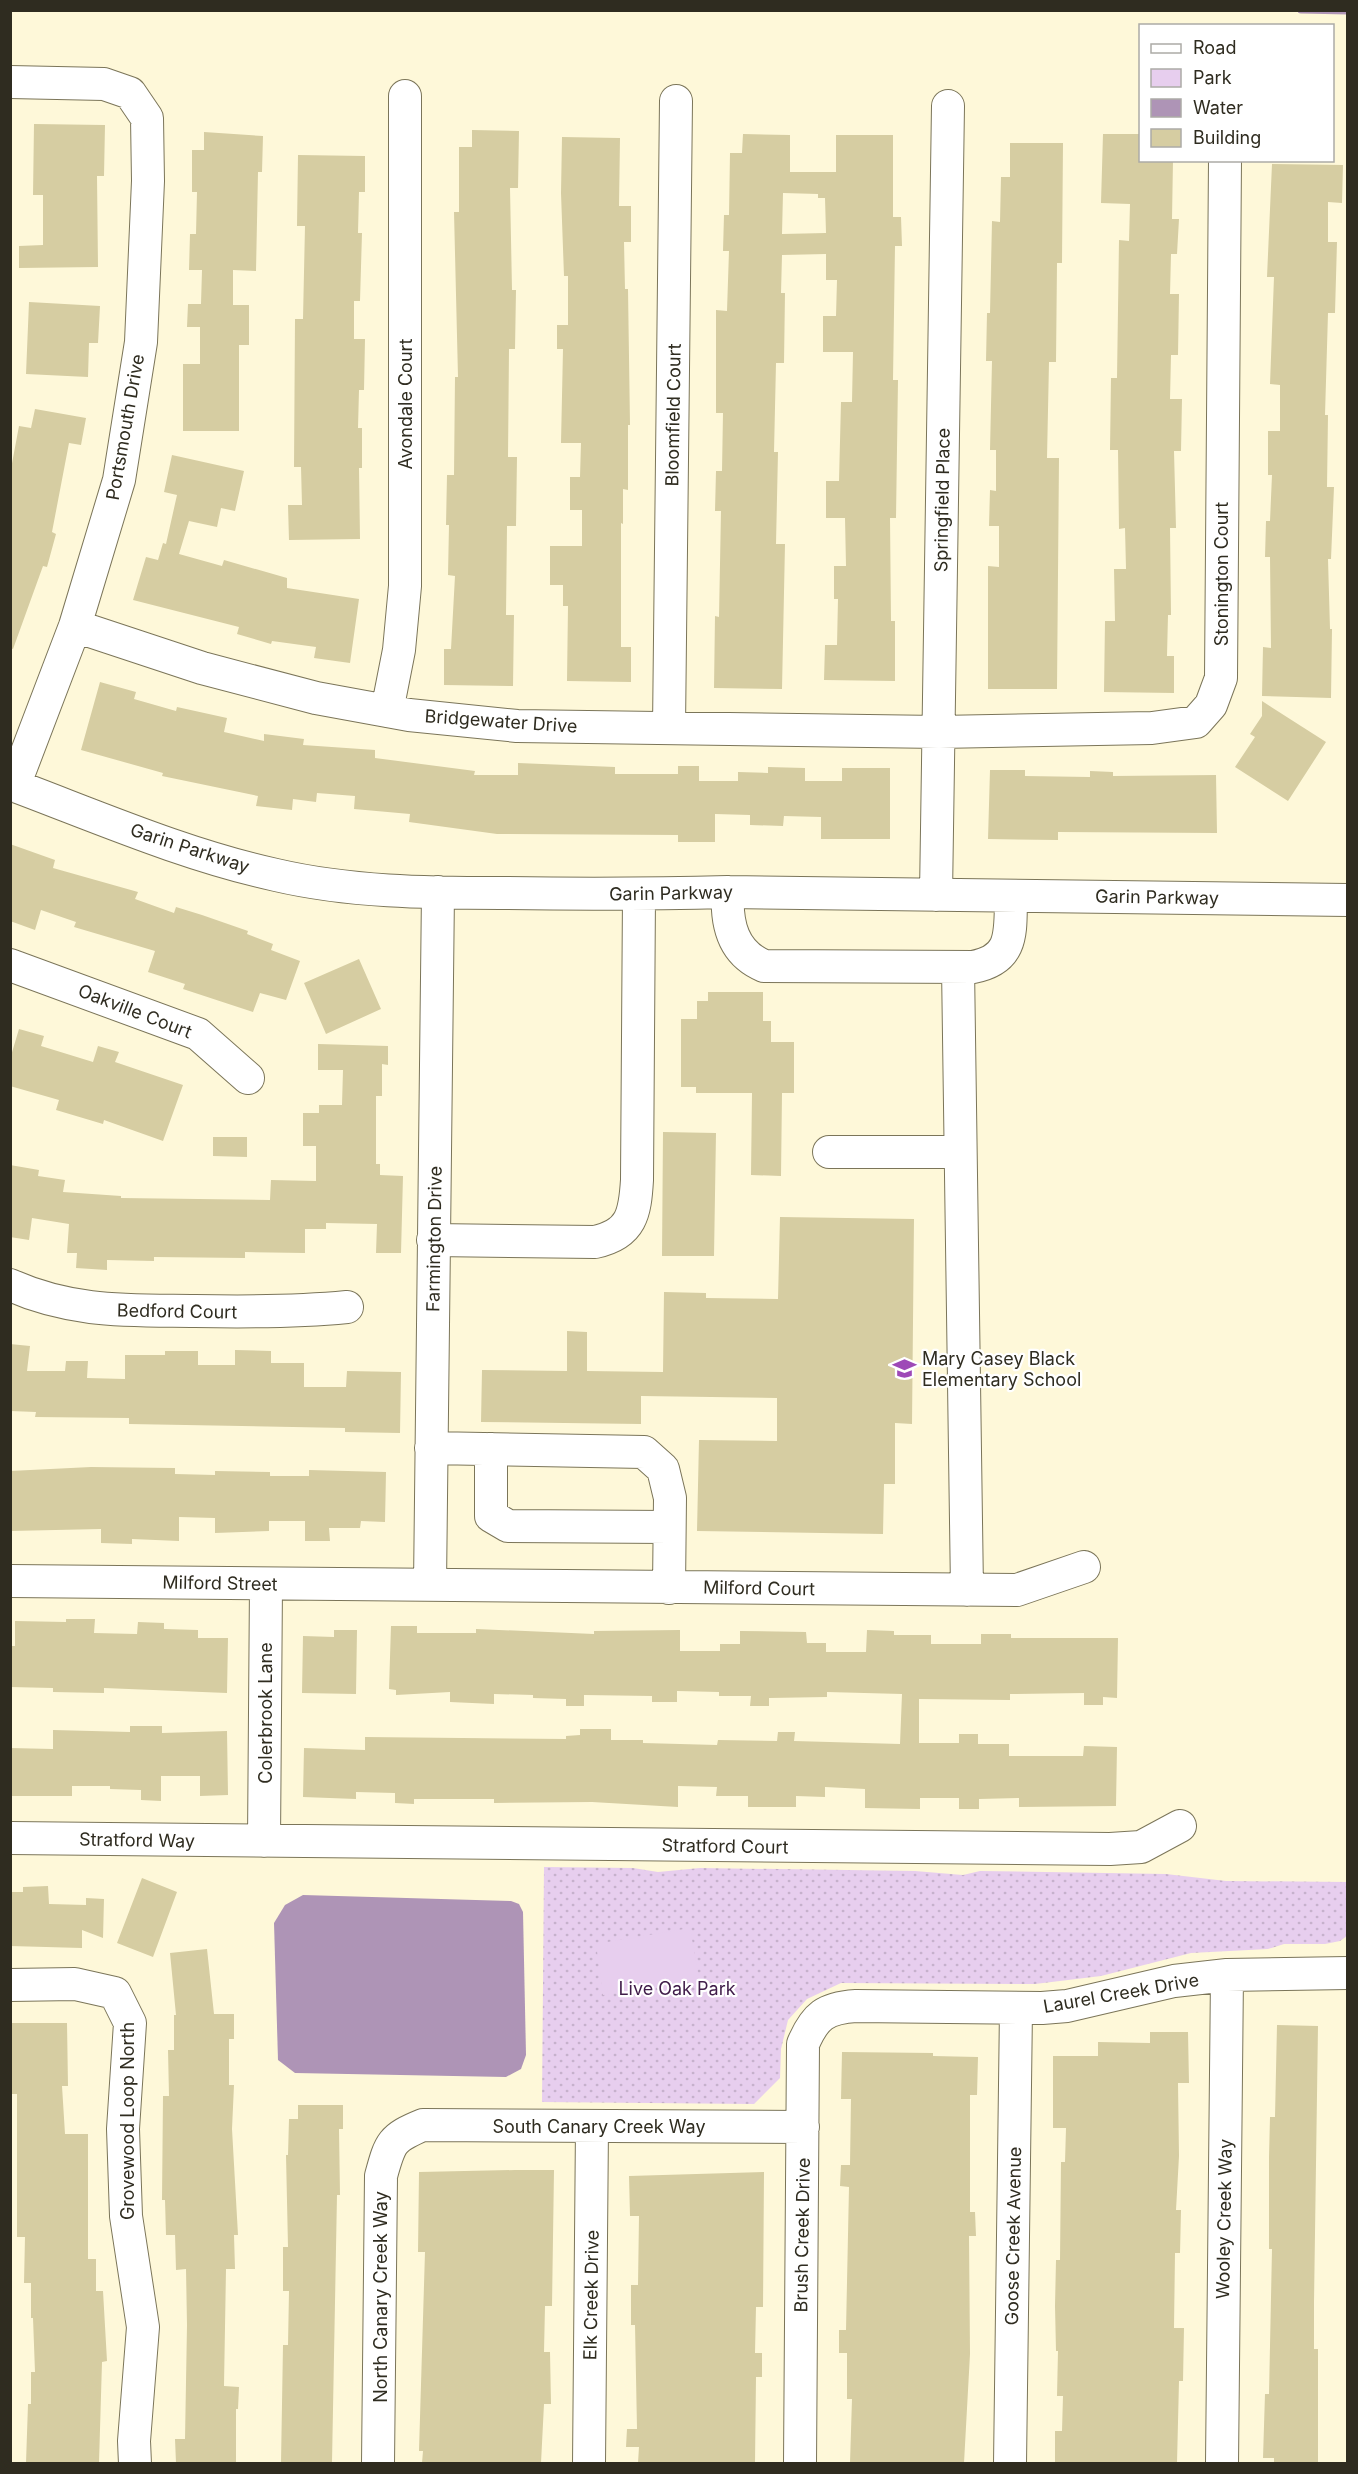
<svg xmlns="http://www.w3.org/2000/svg" width="1358" height="2474" font-family="Inter,sans-serif">
  <style>
    .green { fill: url(#green-dots) }
    .pitch { fill: #e7ceee }
    .water { fill: #ae94b6 }
    .lines { fill: none; stroke-linecap: round; stroke-linejoin: round }
    .stream { stroke: #ae94b6; stroke-width: 7 }
    .building { fill: #d6cda2; fill-rule: evenodd }
    .minor-casing { stroke: #7b7559; stroke-width: 34 }
    .minor { stroke: #fff; stroke-width: 32 }
    .labels { text-anchor: middle; dominant-baseline: central; stroke-width: 4.5; stroke-linejoin: round; paint-order: stroke }
    .street-label { font-size: 18px; fill: #2f2c20; stroke: #fff }
    .poi-label { font-size: 18px; fill: #2f2c20; stroke: #fff; text-anchor: start }
    .park-label { font-size: 18px; fill: #3f1c49; stroke: #fff }
  </style>
  <defs>
    <pattern id="green-dots" width="8" height="8" patternUnits="userSpaceOnUse" patternTransform="scale(1.5)"><rect width="8" height="8" fill="#e7ceee"/><path d="M2 2h.1M6 6h.1" fill="none" stroke="#c6b1cc" stroke-width="1.8" stroke-linecap="round"/></pattern>
  </defs>
  <rect width="100%" height="100%" fill="#fef8d9"/>
  <path class="green" d="M 544,1867 L 633,1868 L 658,1872 L 700,1868 L 915,1871 L 963,1875 L 980,1871 L 1166,1874 L 1226,1881 L 1347,1882 L 1347,1936 L 1340,1941 L 1325,1944 L 1284,1944 L 1268,1949 L 1191,1953 L 1101,1976 L 1035,1984 L 841,1983 L 807,1999 L 788,2020 L 781,2049 L 780,2078 L 754,2104 L 542,2102 Z"/>
  <path class="pitch" d="M 690,1928 L 699,1979 L 603,1995 L 596,1944 Z"/>
  <path class="water" d="M 303,1895 L 511,1901 L 519,1904 L 523,1912 L 526,2055 L 521,2069 L 506,2077 L 295,2073 L 278,2060 L 274,1923 L 285,1905 Z"/>
  <g class="lines">
    <path class="stream" d="M 1301,10 L 1348,11"/>
  </g>
  <path class="building" d="M 34,124 L 105,125 L 104,176 L 97,176 L 98,267 L 19,268 L 19,246 L 43,245 L 43,195 L 33,195 Z
    M 472,130 L 519,131 L 518,188 L 510,188 L 512,290 L 516,290 L 515,349 L 509,349 L 508,457 L 517,457 L 516,526 L 507,526 L 506,615 L 514,615 L 513,686 L 444,685 L 444,649 L 451,649 L 455,576 L 448,575 L 449,525 L 446,525 L 447,475 L 454,475 L 455,377 L 458,377 L 454,212 L 459,212 L 459,147 L 472,147 Z
    M 204,132 L 263,136 L 262,172 L 258,172 L 256,271 L 233,270 L 233,305 L 249,305 L 249,345 L 239,345 L 239,431 L 183,431 L 183,364 L 200,364 L 200,327 L 187,327 L 188,304 L 201,304 L 202,270 L 189,270 L 190,234 L 196,234 L 197,192 L 192,192 L 192,150 L 204,150 Z
    M 743,134 L 790,135 L 790,172 L 836,172 L 836,135 L 893,135 L 893,217 L 901,217 L 902,246 L 895,246 L 893,380 L 898,380 L 896,518 L 890,518 L 891,621 L 895,621 L 895,681 L 824,680 L 825,645 L 837,645 L 838,599 L 834,599 L 834,566 L 846,566 L 845,518 L 826,518 L 826,481 L 839,481 L 841,402 L 852,402 L 853,352 L 823,352 L 823,316 L 836,316 L 837,280 L 826,280 L 826,254 L 782,255 L 781,293 L 785,293 L 784,363 L 776,363 L 774,452 L 778,452 L 776,544 L 785,544 L 782,689 L 714,688 L 715,616 L 719,617 L 721,511 L 715,511 L 716,471 L 722,471 L 723,413 L 716,413 L 716,310 L 727,311 L 729,251 L 723,251 L 724,215 L 729,215 L 730,153 L 742,153 ZM 783,193 L 818,194 L 818,198 L 825,198 L 826,233 L 782,234 Z
    M 1103,134 L 1140,134 L 1140,160 L 1173,160 L 1172,219 L 1179,219 L 1177,254 L 1171,254 L 1170,294 L 1179,294 L 1178,355 L 1171,355 L 1170,399 L 1182,399 L 1181,451 L 1174,451 L 1176,528 L 1170,528 L 1171,615 L 1168,615 L 1167,656 L 1174,656 L 1174,693 L 1104,692 L 1105,621 L 1115,621 L 1114,569 L 1126,569 L 1125,528 L 1119,529 L 1118,450 L 1110,450 L 1111,378 L 1117,378 L 1119,240 L 1129,241 L 1130,204 L 1101,203 Z
    M 562,137 L 620,138 L 619,206 L 631,206 L 631,242 L 624,242 L 625,289 L 628,289 L 630,425 L 628,425 L 628,490 L 623,489 L 623,524 L 621,523 L 621,647 L 631,647 L 631,682 L 567,681 L 568,606 L 563,606 L 563,585 L 550,585 L 550,546 L 582,546 L 582,510 L 570,510 L 570,477 L 580,477 L 581,443 L 561,443 L 563,349 L 557,349 L 557,325 L 568,325 L 568,276 L 564,276 L 561,193 Z
    M 1010,143 L 1063,143 L 1062,263 L 1057,263 L 1056,362 L 1049,362 L 1047,458 L 1059,458 L 1057,689 L 988,689 L 988,566 L 999,567 L 999,526 L 989,526 L 990,490 L 996,491 L 996,450 L 990,450 L 992,361 L 986,361 L 987,313 L 990,313 L 992,221 L 1000,222 L 1001,177 L 1010,177 Z
    M 298,155 L 365,156 L 365,192 L 359,192 L 358,233 L 362,233 L 360,301 L 354,301 L 354,339 L 365,339 L 364,390 L 359,390 L 358,428 L 362,428 L 362,468 L 359,468 L 360,539 L 289,540 L 288,505 L 302,505 L 301,467 L 294,467 L 295,319 L 303,319 L 305,226 L 297,226 Z
    M 1272,164 L 1343,165 L 1342,203 L 1328,202 L 1328,242 L 1337,242 L 1335,313 L 1328,313 L 1325,415 L 1328,415 L 1327,487 L 1334,487 L 1331,559 L 1328,559 L 1330,629 L 1332,629 L 1331,698 L 1262,696 L 1263,647 L 1271,648 L 1270,557 L 1265,557 L 1266,521 L 1270,521 L 1272,475 L 1268,475 L 1268,431 L 1280,431 L 1280,385 L 1270,384 L 1274,277 L 1267,277 Z
    M 29,302 L 100,306 L 98,343 L 89,343 L 88,377 L 26,374 Z
    M 35,409 L 86,418 L 81,445 L 69,443 L 52,532 L 56,534 L 47,567 L 43,566 L 13,649 L 10,648 L 10,474 L 19,426 L 31,428 Z
    M 172,455 L 244,471 L 235,511 L 221,508 L 217,527 L 189,521 L 179,554 L 222,566 L 224,560 L 287,578 L 287,588 L 359,599 L 350,663 L 314,658 L 316,647 L 272,641 L 271,644 L 237,634 L 239,627 L 133,600 L 146,557 L 158,560 L 163,543 L 166,544 L 177,495 L 164,492 Z
    M 100,682 L 136,692 L 134,699 L 176,711 L 177,707 L 227,718 L 224,732 L 264,741 L 264,734 L 304,739 L 303,745 L 375,750 L 375,758 L 475,771 L 474,775 L 518,775 L 518,763 L 615,767 L 615,774 L 678,774 L 678,766 L 699,766 L 699,781 L 738,781 L 738,772 L 768,773 L 768,767 L 805,768 L 805,781 L 842,781 L 842,768 L 890,768 L 890,839 L 821,839 L 821,817 L 784,816 L 783,826 L 750,825 L 750,815 L 715,814 L 715,842 L 678,842 L 678,835 L 497,834 L 409,822 L 410,814 L 354,809 L 355,796 L 317,793 L 316,802 L 293,799 L 292,810 L 256,806 L 258,796 L 162,776 L 163,773 L 81,750 Z
    M 1262,701 L 1326,742 L 1288,801 L 1235,767 L 1255,737 L 1250,734 L 1262,716 Z
    M 990,770 L 1025,770 L 1025,776 L 1090,777 L 1090,771 L 1113,772 L 1113,776 L 1216,775 L 1217,833 L 1058,832 L 1058,840 L 988,839 Z
    M 10,844 L 55,860 L 53,868 L 138,892 L 135,899 L 174,913 L 176,907 L 202,915 L 248,931 L 247,934 L 273,944 L 271,950 L 300,961 L 286,1000 L 260,993 L 253,1012 L 183,989 L 185,984 L 148,972 L 155,951 L 74,927 L 76,922 L 41,910 L 35,930 L 10,921 Z
    M 359,959 L 381,1009 L 326,1034 L 304,983 Z
    M 708,992 L 763,992 L 763,1021 L 771,1021 L 771,1042 L 794,1042 L 794,1093 L 782,1093 L 781,1176 L 751,1175 L 752,1093 L 696,1093 L 696,1087 L 681,1087 L 681,1019 L 697,1019 L 697,1001 L 708,1001 Z
    M 19,1029 L 44,1036 L 41,1046 L 93,1062 L 98,1046 L 119,1052 L 115,1062 L 183,1085 L 163,1141 L 104,1120 L 103,1124 L 56,1110 L 59,1100 L 10,1086 L 10,1059 Z
    M 318,1044 L 388,1046 L 388,1065 L 382,1064 L 382,1096 L 376,1096 L 376,1164 L 380,1164 L 380,1175 L 403,1176 L 401,1253 L 376,1253 L 377,1224 L 326,1223 L 326,1229 L 305,1229 L 305,1253 L 245,1252 L 245,1258 L 154,1257 L 154,1261 L 107,1260 L 107,1270 L 76,1268 L 77,1253 L 67,1253 L 69,1224 L 32,1218 L 29,1240 L 10,1237 L 10,1165 L 39,1170 L 38,1176 L 65,1180 L 63,1192 L 121,1196 L 121,1198 L 270,1200 L 271,1180 L 316,1181 L 316,1146 L 303,1146 L 303,1113 L 319,1113 L 319,1105 L 342,1105 L 343,1070 L 318,1070 Z
    M 663,1132 L 716,1133 L 714,1256 L 662,1256 Z
    M 213,1137 L 247,1137 L 247,1157 L 213,1156 Z
    M 780,1217 L 914,1219 L 912,1424 L 895,1423 L 895,1484 L 884,1484 L 883,1534 L 697,1531 L 699,1440 L 777,1441 L 777,1398 L 641,1396 L 641,1424 L 481,1422 L 482,1370 L 567,1371 L 567,1331 L 587,1332 L 587,1371 L 663,1372 L 664,1292 L 706,1293 L 706,1298 L 778,1299 Z
    M 10,1344 L 30,1346 L 27,1371 L 65,1371 L 66,1361 L 88,1361 L 87,1378 L 125,1379 L 125,1355 L 165,1355 L 165,1351 L 198,1351 L 198,1365 L 235,1365 L 235,1350 L 271,1351 L 271,1363 L 304,1363 L 304,1387 L 346,1387 L 347,1371 L 401,1372 L 400,1433 L 345,1432 L 345,1428 L 129,1424 L 129,1418 L 35,1417 L 36,1412 L 10,1411 Z
    M 91,1467 L 175,1468 L 175,1474 L 215,1475 L 215,1471 L 270,1472 L 270,1476 L 309,1476 L 309,1470 L 386,1472 L 385,1522 L 361,1521 L 360,1528 L 329,1528 L 330,1541 L 305,1541 L 305,1521 L 269,1521 L 269,1531 L 215,1533 L 215,1518 L 179,1517 L 179,1541 L 132,1539 L 132,1544 L 101,1543 L 101,1529 L 10,1531 L 10,1471 Z
    M 66,1619 L 95,1619 L 94,1633 L 137,1634 L 138,1622 L 164,1623 L 164,1629 L 198,1630 L 198,1638 L 228,1638 L 227,1693 L 104,1688 L 104,1693 L 53,1692 L 53,1688 L 10,1687 L 10,1646 L 15,1646 L 15,1621 L 66,1622 Z
    M 391,1626 L 417,1626 L 417,1633 L 476,1633 L 476,1629 L 594,1634 L 594,1631 L 680,1630 L 680,1651 L 720,1651 L 720,1644 L 740,1644 L 740,1631 L 806,1632 L 807,1643 L 826,1643 L 826,1652 L 866,1652 L 867,1630 L 894,1631 L 894,1635 L 931,1635 L 931,1644 L 981,1644 L 981,1634 L 1011,1634 L 1011,1638 L 1118,1638 L 1117,1698 L 1103,1697 L 1103,1705 L 1084,1705 L 1084,1693 L 1010,1694 L 1010,1700 L 919,1699 L 919,1743 L 959,1743 L 959,1734 L 978,1734 L 978,1744 L 1009,1744 L 1009,1756 L 1083,1756 L 1084,1746 L 1117,1747 L 1116,1806 L 1019,1807 L 1019,1798 L 979,1799 L 979,1809 L 959,1809 L 959,1798 L 920,1798 L 920,1809 L 865,1808 L 865,1789 L 825,1787 L 825,1797 L 796,1796 L 796,1807 L 748,1807 L 748,1796 L 716,1796 L 717,1787 L 678,1786 L 678,1807 L 592,1802 L 494,1803 L 494,1799 L 414,1799 L 414,1804 L 395,1803 L 395,1793 L 356,1792 L 356,1799 L 303,1797 L 304,1748 L 365,1750 L 365,1737 L 566,1739 L 566,1736 L 580,1735 L 580,1729 L 611,1729 L 611,1740 L 643,1740 L 643,1743 L 717,1745 L 718,1740 L 777,1741 L 778,1732 L 795,1732 L 794,1741 L 900,1744 L 902,1694 L 827,1692 L 827,1697 L 769,1698 L 769,1706 L 750,1706 L 751,1696 L 719,1696 L 719,1692 L 677,1691 L 677,1702 L 652,1702 L 652,1696 L 584,1695 L 584,1706 L 566,1706 L 566,1699 L 533,1698 L 533,1695 L 494,1694 L 494,1704 L 450,1702 L 450,1692 L 396,1695 L 396,1690 L 389,1689 Z
    M 334,1630 L 357,1630 L 356,1694 L 302,1693 L 303,1636 L 334,1637 Z
    M 130,1726 L 162,1726 L 162,1733 L 227,1731 L 228,1795 L 200,1796 L 200,1776 L 161,1776 L 161,1801 L 141,1800 L 141,1790 L 110,1789 L 110,1786 L 72,1786 L 72,1796 L 10,1796 L 10,1748 L 53,1749 L 53,1730 L 130,1732 Z
    M 142,1878 L 177,1892 L 153,1957 L 117,1943 Z
    M 48,1886 L 49,1904 L 86,1905 L 86,1898 L 104,1899 L 103,1938 L 82,1930 L 82,1948 L 10,1946 L 10,1892 L 23,1892 L 23,1887 Z
    M 207,1949 L 214,2014 L 234,2014 L 234,2039 L 229,2039 L 229,2085 L 234,2085 L 232,2129 L 238,2235 L 234,2235 L 235,2269 L 226,2269 L 224,2386 L 239,2387 L 238,2409 L 236,2409 L 236,2463 L 176,2463 L 175,2439 L 185,2439 L 187,2325 L 186,2269 L 176,2270 L 175,2235 L 166,2235 L 165,2200 L 162,2200 L 163,2096 L 169,2096 L 168,2050 L 174,2050 L 174,2015 L 176,2015 L 170,1953 Z
    M 10,2023 L 67,2023 L 68,2086 L 62,2086 L 65,2134 L 88,2134 L 88,2259 L 96,2259 L 96,2291 L 103,2291 L 107,2361 L 102,2362 L 99,2463 L 26,2463 L 28,2404 L 31,2404 L 31,2372 L 35,2372 L 33,2318 L 31,2318 L 31,2283 L 24,2283 L 25,2237 L 17,2237 L 17,2094 L 10,2094 Z
    M 1277,2025 L 1318,2026 L 1314,2303 L 1314,2349 L 1318,2349 L 1318,2463 L 1274,2463 L 1274,2458 L 1263,2458 L 1265,2394 L 1269,2394 L 1272,2249 L 1269,2249 L 1269,2157 L 1270,2117 L 1275,2117 Z
    M 1150,2032 L 1188,2032 L 1189,2083 L 1178,2083 L 1179,2156 L 1176,2210 L 1181,2210 L 1180,2253 L 1175,2253 L 1174,2328 L 1184,2328 L 1183,2381 L 1179,2381 L 1177,2463 L 1055,2463 L 1055,2431 L 1062,2431 L 1063,2396 L 1057,2396 L 1058,2351 L 1056,2351 L 1055,2306 L 1056,2260 L 1060,2260 L 1061,2162 L 1065,2162 L 1066,2128 L 1053,2128 L 1053,2056 L 1098,2056 L 1098,2042 L 1150,2043 Z
    M 842,2052 L 933,2053 L 933,2056 L 978,2057 L 977,2095 L 970,2095 L 970,2212 L 975,2212 L 976,2236 L 969,2236 L 970,2354 L 964,2463 L 850,2463 L 852,2399 L 847,2399 L 847,2353 L 839,2353 L 839,2330 L 846,2330 L 849,2187 L 840,2186 L 841,2165 L 850,2165 L 851,2099 L 841,2099 Z
    M 298,2105 L 343,2105 L 343,2129 L 339,2129 L 340,2195 L 337,2195 L 332,2463 L 281,2463 L 283,2345 L 288,2345 L 289,2291 L 283,2291 L 283,2247 L 288,2247 L 286,2155 L 288,2155 L 289,2119 L 298,2119 Z
    M 515,2170 L 554,2170 L 552,2306 L 545,2306 L 544,2352 L 550,2352 L 551,2404 L 544,2404 L 541,2463 L 422,2463 L 423,2451 L 419,2451 L 425,2252 L 418,2252 L 419,2172 Z
    M 764,2172 L 763,2307 L 756,2307 L 755,2353 L 762,2353 L 762,2377 L 756,2377 L 755,2463 L 638,2463 L 639,2447 L 626,2447 L 627,2429 L 637,2429 L 635,2325 L 631,2325 L 631,2285 L 638,2285 L 639,2216 L 630,2216 L 629,2176 Z"/>
  <g class="lines">
    <defs>
      <path id="minor" d="M 10,82 L 104,84 L 130,93 L 147,118 L 148,181 L 141,342 L 119,480 L 75,626 L 14,786
        M 75,626 L 202,668 L 316,698 L 409,715 L 517,726 L 939,732 L 1152,728 L 1196,722 L 1211,705 L 1221,678 L 1225,160
        M 387,711 L 399,650 L 405,586 L 405,96
        M 669,728 L 676,101
        M 10,784 C 98,817 185,855 276,875 C 349,892 427,893 501,893 C 577,894 652,894 728,892 L 1348,900
        M 728,892 C 726,924 733,953 764,966 L 973,967 C 1015,959 1010,931 1011,896
        M 936,895 L 948,106
        M 10,965 L 198,1034 L 248,1078
        M 958,967 L 967,1590
        M 829,1152 L 959,1152
        M 433,1240 L 595,1242 C 632,1234 635,1213 637,1180 L 639,895
        M 10,1285 C 73,1313 128,1310 195,1311 C 246,1312 296,1312 347,1307
        M 431,1448 L 644,1452 L 663,1469 L 670,1498 L 669,1588
        M 491,1449 L 491,1516 L 508,1526 L 669,1527
        M 10,1581 L 1017,1590 L 1084,1567
        M 430,1585 L 438,892
        M 10,1838 L 1110,1849 L 1141,1847 L 1180,1826
        M 264,1841 L 266,1584
        M 10,1985 L 75,1984 L 115,1993 L 130,2023 L 123,2129 L 126,2216 L 143,2327 L 134,2441 L 135,2464
        M 378,2464 L 381,2176 C 390,2143 391,2138 423,2125 L 803,2127
        M 589,2464 L 592,2126
        M 800,2464 L 803,2044 C 815,2016 825,2008 856,2006 L 1042,2008 L 1067,2006 L 1174,1981 L 1227,1975 L 1348,1973
        M 1010,2464 L 1016,2009
        M 1222,2464 L 1227,1975"/>
    </defs>
    <use href="#minor" class="minor-casing"/>
    <use href="#minor" class="minor"/>
  </g>
  <defs>
    <symbol id="school-bare" viewBox="-9 -9 18 18"><path d="M0-5L7-2L0 1L-7-2ZM-4 1L0 2.5L4 1V4Q0 6-4 4Z" fill="#9e49b7" stroke="#fff" stroke-width="2.5" paint-order="stroke"/></symbol>
  </defs>
  <g fill-rule="evenodd">
    <use href="#school-bare" x="888" y="1352" width="33" height="33"/>
  </g>
  <g class="labels">
    <g class="street-label">
      <text transform="translate(405 404) rotate(-90)">Avondale Court</text>
      <text transform="translate(673 415) rotate(-89)">Bloomfield Court</text>
      <text transform="translate(125 427) rotate(-80)">Portsmouth Drive</text>
      <text transform="translate(942 500) rotate(-89)">Springfield Place</text>
      <text transform="translate(1221 574) rotate(-90)">Stonington Court</text>
      <text transform="translate(501 721) rotate(4)">Bridgewater Drive</text>
      <text transform="translate(190 848) rotate(18)">Garin Parkway</text>
      <text transform="translate(671 893) rotate(-1)">Garin Parkway</text>
      <text transform="translate(1157 897) rotate(1)">Garin Parkway</text>
      <text transform="translate(135 1011) rotate(21)">Oakville Court</text>
      <text transform="translate(434 1239) rotate(-89)">Farmington Drive</text>
      <text transform="translate(177 1311) rotate(1)">Bedford Court</text>
      <text transform="translate(220 1583) rotate(1)">Milford Street</text>
      <text transform="translate(759 1588) rotate(1)">Milford Court</text>
      <text transform="translate(265 1713) rotate(-90)">Colerbrook Lane</text>
      <text transform="translate(137 1840) rotate(1)">Stratford Way</text>
      <text transform="translate(725 1846) rotate(1)">Stratford Court</text>
      <text transform="translate(1121 1993) rotate(-10)">Laurel Creek Drive</text>
      <text transform="translate(127 2121) rotate(-90)">Grovewood Loop North</text>
      <text x="599" y="2126">South Canary Creek Way</text>
      <text transform="translate(1224 2219) rotate(-89)">Wooley Creek Way</text>
      <text transform="translate(802 2235) rotate(-89)">Brush Creek Drive</text>
      <text transform="translate(1013 2236) rotate(-89)">Goose Creek Avenue</text>
      <text transform="translate(591 2295) rotate(-89)">Elk Creek Drive</text>
      <text transform="translate(380 2297) rotate(-90)">North Canary Creek Way</text>
    </g>
    <g class="poi-label">
      <text x="922" y="1358">Mary Casey Black<tspan x="922" dy="21">Elementary School</tspan></text>
    </g>
    <g class="park-label">
      <text x="677" y="1988">Live Oak Park</text>
    </g>
  </g>
  <rect width="1358" height="2474" fill="none" stroke="#2f2c20" stroke-width="24"/>
  <rect x="1139" y="24" width="195" height="138" fill="#ffffff" stroke="#acaba6" stroke-width="1.5"/>
  <rect x="1151" y="44" width="30" height="9" fill="#ffffff" stroke="#acaba6" stroke-width="1.5"/>
  <text x="1193" y="54" font-size="18" fill="#2f2c20">Road</text>
  <rect x="1151" y="69" width="30" height="18" fill="#e7ceee" stroke="#acaba6" stroke-width="1.5"/>
  <text x="1193" y="84" font-size="18" fill="#2f2c20">Park</text>
  <rect x="1151" y="99" width="30" height="18" fill="#ae94b6" stroke="#acaba6" stroke-width="1.5"/>
  <text x="1193" y="114" font-size="18" fill="#2f2c20">Water</text>
  <rect x="1151" y="129" width="30" height="18" fill="#d6cda2" stroke="#acaba6" stroke-width="1.5"/>
  <text x="1193" y="144" font-size="18" fill="#2f2c20">Building</text>
</svg>
